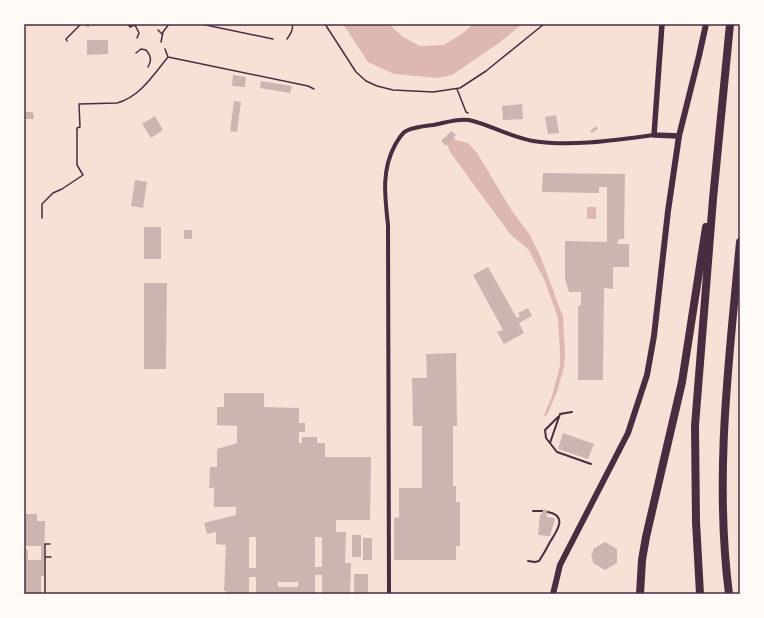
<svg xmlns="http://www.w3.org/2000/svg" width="764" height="618" font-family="Montserrat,sans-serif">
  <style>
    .water { fill: #dcb8b0 }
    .building { fill: #ccb4b1; fill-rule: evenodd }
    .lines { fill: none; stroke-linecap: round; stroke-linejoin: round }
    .path { stroke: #4a2c40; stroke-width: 1.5 }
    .service { stroke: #4a2c40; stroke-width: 2 }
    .minor { stroke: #4a2c40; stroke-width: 4 }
    .tertiary { stroke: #4a2c40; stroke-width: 5.5 }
    .secondary { stroke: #4a2c40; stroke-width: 6 }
    .motorway { stroke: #4a2c40; stroke-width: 8 }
    .neatline { fill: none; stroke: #4a2c40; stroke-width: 1.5 }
  </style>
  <rect width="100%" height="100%" fill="#f7e1d7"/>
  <path class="water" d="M 343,24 L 389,24 L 403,37 L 420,46 L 444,45 L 463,33 L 474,24 L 522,24 L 499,43 L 452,75 L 438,78 L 394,74 L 368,62 Z
    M 453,137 L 456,140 L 468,143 L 477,153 L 512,211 L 530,235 L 541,258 L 563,317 L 565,354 L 564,366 L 557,392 L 547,415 L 545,416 L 544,415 L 552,396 L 560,366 L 560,351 L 558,318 L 544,279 L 528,249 L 510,234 L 450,152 L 447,144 Z
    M 587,207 L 596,207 L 596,219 L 587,219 Z"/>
  <path class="building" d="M 87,40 L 108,40 L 108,54 L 87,55 Z
    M 233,75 L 246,77 L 245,87 L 232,86 Z
    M 261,81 L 292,86 L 290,93 L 260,88 Z
    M 234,101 L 241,102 L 237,132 L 230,131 Z
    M 522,104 L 523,119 L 503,120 L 502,106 Z
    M 24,112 L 33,112 L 34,119 L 24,119 Z
    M 556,115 L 559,133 L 548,134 L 545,117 Z
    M 155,116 L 163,130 L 151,138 L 142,124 Z
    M 596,126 L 598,129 L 592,133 L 590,131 Z
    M 451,131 L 456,135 L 446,146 L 441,141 Z
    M 543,173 L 625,174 L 624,239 L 619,239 L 617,244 L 629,244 L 629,267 L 613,267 L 613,289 L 604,288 L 603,380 L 578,380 L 578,306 L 581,305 L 581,292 L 569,292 L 565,279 L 565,241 L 607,242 L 607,187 L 599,187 L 599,193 L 542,192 Z
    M 135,180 L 147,182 L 143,208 L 131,206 Z
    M 144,227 L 161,227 L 161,259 L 144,259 Z
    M 184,230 L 192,230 L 192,239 L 184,239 Z
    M 488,267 L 517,318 L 520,316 L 518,313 L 528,308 L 532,316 L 519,323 L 524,333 L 504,344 L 497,332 L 503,330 L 473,275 Z
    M 144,283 L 167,283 L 166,369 L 144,369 Z
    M 456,353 L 457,426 L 453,426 L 453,486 L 456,486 L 456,502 L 460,502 L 460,546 L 456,546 L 456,560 L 394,560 L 394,518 L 399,517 L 399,488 L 422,488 L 422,426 L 413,426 L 412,378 L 427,378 L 426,354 Z
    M 224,393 L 264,393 L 264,407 L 299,408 L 299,423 L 305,423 L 305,432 L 299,432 L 299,443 L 302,443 L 302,437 L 317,437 L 317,443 L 325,443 L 325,457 L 371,457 L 370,520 L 336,520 L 336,532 L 346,532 L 345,563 L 351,563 L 350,594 L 322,594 L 322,575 L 315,575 L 315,594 L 256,594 L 256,577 L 249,577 L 249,594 L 226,594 L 226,591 L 224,591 L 226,545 L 216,544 L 216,532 L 207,534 L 204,523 L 236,515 L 236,507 L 214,507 L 214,487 L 209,489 L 210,467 L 217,467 L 217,449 L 237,443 L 237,426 L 217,425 L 217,407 L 224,407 ZM 249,537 L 256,537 L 256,568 L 249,568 ZM 315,537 L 322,537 L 322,567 L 315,567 ZM 278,582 L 298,582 L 298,587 L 278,587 Z
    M 563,433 L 594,444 L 588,459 L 558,449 Z
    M 542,509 L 548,510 L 547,517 L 554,518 L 555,519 L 550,536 L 538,535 L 540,514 L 542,514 Z
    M 24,514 L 37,514 L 37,521 L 45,521 L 44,576 L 41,576 L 41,594 L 24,594 ZM 24,546 L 41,546 L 41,560 L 28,560 L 28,551 Z
    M 352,535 L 361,535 L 361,557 L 352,557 Z
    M 363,538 L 372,538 L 372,560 L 363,560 Z
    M 605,542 L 617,549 L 617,563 L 605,570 L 593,563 L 591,553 L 593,553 L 593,549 Z
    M 354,574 L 368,574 L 368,594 L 354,594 Z"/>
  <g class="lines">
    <path class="path" d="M 87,24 L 88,26
      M 128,24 L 130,27 L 135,25 L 139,33 L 137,38
      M 201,24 L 273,39
      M 325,24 L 356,72 L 366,81 L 377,86 L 393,90 L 433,92 L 460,88 L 486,71 L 544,24
      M 158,30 L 162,34
      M 287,39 C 290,35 294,29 292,24
      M 67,41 L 66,39 L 81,24
      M 161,42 L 163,32 L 169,24
      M 136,53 L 141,49 L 146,50 C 151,56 152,60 148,67
      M 168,57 L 308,86 L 314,89
      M 457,89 L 466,112 L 468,113
      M 42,218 L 42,204 L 53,193 L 62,189 L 83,175 L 77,165 L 77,128 L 80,127 L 79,104 L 117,103 C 140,97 154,74 168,57 L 165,49
      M 45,557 L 45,544 L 50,544
      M 45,594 L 45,557 L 51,557"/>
    <path class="service" d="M 558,417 L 545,430 L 546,438 L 557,452 L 591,464
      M 550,443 L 560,414 L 572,412
      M 533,511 L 542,511
      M 528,561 L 535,562 L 539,561 C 543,555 547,548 550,542 C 557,531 568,516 548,512"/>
    <path class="minor" d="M 389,594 L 388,225 C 385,197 381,171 395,145 C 398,140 401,134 406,131 C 414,127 425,126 433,125 C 444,123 458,118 469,120 C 491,125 510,137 533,141 C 571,147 616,140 654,135"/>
    <path class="tertiary" d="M 662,24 L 654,135 L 679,136"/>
    <path class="secondary" d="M 553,594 L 560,565 L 628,433 L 647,375 L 654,336 L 668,211 L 679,136 L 699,56 L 706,24"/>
    <path class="motorway" d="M 640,594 L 642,560 L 646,537 L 682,382 L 706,227
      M 700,594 L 696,522 L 695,426 L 713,199 L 730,24
      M 729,594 C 714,477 729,359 740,242"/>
  </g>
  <rect width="764" height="618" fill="none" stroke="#fffaf5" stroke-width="50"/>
  <rect x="25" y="25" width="714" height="568" class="neatline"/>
</svg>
